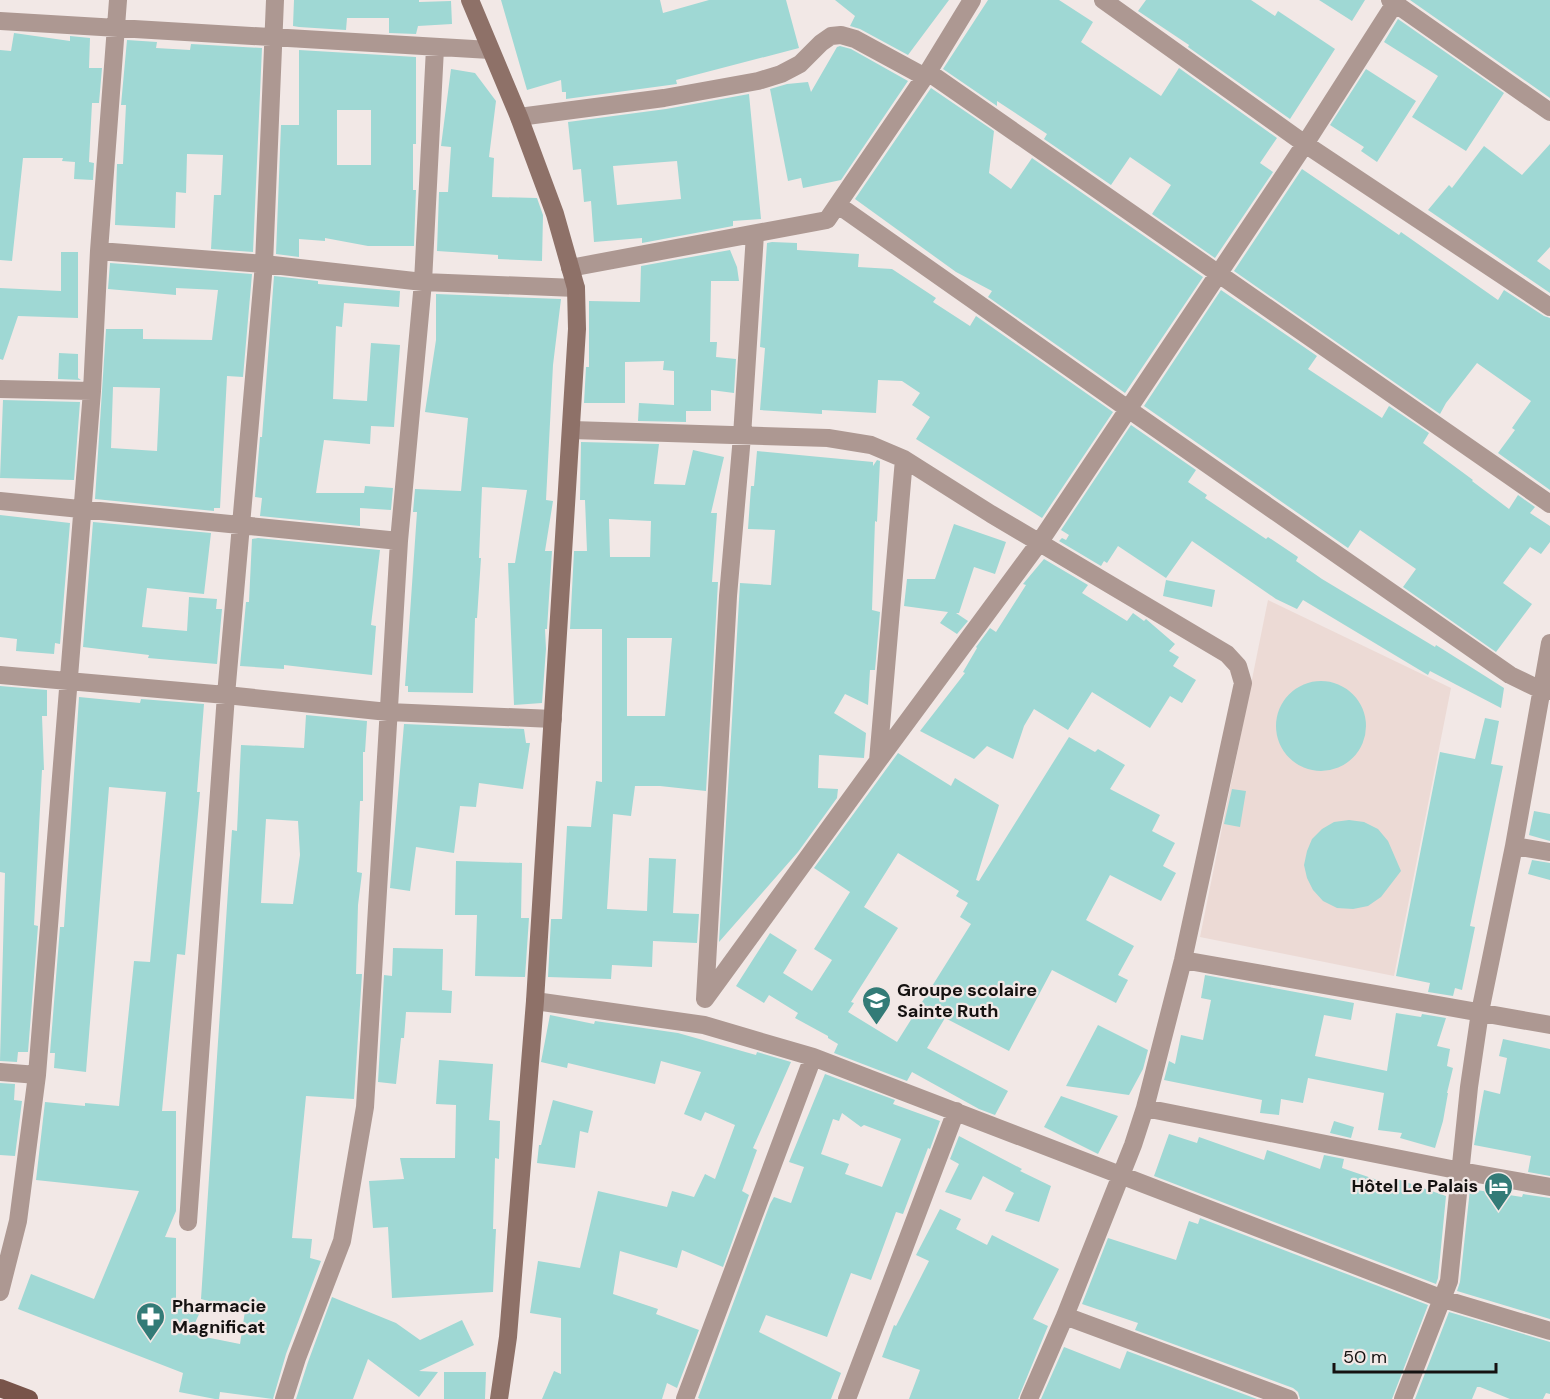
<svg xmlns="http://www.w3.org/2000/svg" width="1550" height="1399" font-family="'DM Sans',sans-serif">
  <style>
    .built { fill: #ecdad5 }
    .building { fill: #9fd8d4; fill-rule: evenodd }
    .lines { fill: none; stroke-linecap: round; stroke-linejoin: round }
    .street { stroke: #ad9892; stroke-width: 18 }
    .secondary { stroke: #8e7168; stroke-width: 18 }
    .primary { stroke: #78544a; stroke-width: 18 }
    .labels { text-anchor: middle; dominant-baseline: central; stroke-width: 4.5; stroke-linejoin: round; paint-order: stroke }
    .poi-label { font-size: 18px; font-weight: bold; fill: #151211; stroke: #f2e8e6; text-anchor: start }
  </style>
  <rect width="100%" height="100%" fill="#f2e8e6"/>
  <path class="built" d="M 1268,600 L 1451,688 L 1394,976 L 1200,937 Z"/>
  <path class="building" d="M 294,0 L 419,0 L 419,2 L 451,1 L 452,24 L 418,26 L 416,34 L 389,33 L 389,18 L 347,18 L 346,30 L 299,27 L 293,26 Z
    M 501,0 L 660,0 L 663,13 L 709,0 L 786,0 L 799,48 L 676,80 L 677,84 L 566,99 L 566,92 L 562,92 L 561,80 L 527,90 Z
    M 835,0 L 949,0 L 908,55 L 860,29 L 850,26 L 855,16 Z
    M 988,0 L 1059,0 L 1093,22 L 1081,42 L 1161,96 L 1179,68 L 1277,138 L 1260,163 L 1273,172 L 1215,258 L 1152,214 L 1171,185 L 1130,157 L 1111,185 L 1044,139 L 1047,134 L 997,101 L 997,106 L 943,69 Z
    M 1146,0 L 1251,0 L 1275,16 L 1278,11 L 1335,49 L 1290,119 L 1188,47 L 1189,45 L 1138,11 Z
    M 1319,0 L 1365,0 L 1352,21 Z
    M 1410,0 L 1550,0 L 1550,98 Z
    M 1398,19 L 1504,93 L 1466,151 L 1412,117 L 1438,76 L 1384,42 Z
    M 14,33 L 70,41 L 70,36 L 90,38 L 89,68 L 102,68 L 99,103 L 92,103 L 89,162 L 94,163 L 93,180 L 74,179 L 75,162 L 62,161 L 63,158 L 23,158 L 12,261 L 0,260 L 0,50 L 11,51 Z
    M 127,40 L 157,42 L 156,48 L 190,50 L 191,44 L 262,48 L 253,252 L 211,249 L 214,195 L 221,195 L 223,155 L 187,154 L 186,193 L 176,192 L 175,228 L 115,225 L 117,164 L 123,164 L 126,105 L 121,105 Z
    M 840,46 L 851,49 L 908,81 L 841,180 L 803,188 L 801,178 L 788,181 L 770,89 L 787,84 L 808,82 L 811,92 L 837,47 Z
    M 299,50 L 416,57 L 416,144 L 413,144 L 413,190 L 416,190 L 414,246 L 368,246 L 325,238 L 325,241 L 299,239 L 299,257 L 276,254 L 281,125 L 299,125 ZM 337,110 L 371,110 L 371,165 L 337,165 Z
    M 451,69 L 475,73 L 496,101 L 489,157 L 494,158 L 492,197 L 537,198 L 543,215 L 542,261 L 498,259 L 498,255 L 437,251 L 439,192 L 448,192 L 451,147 L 441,146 Z
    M 1366,69 L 1416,101 L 1377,162 L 1361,151 L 1364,147 L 1330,125 Z
    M 931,88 L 994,131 L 989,173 L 1011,189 L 1032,158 L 1203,277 L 1125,393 L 988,297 L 992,291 L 956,272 L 855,199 Z
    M 749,94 L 761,219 L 733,221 L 733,226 L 642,243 L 642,238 L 594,242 L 591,201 L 584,202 L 581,169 L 573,170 L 568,122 L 666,109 ZM 677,161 L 681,199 L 617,205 L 613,166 Z
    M 1550,144 L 1550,247 L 1537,261 L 1550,270 L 1550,293 L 1428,210 L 1449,185 L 1452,188 L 1484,146 L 1522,175 Z
    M 1302,169 L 1399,235 L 1401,232 L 1498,300 L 1504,290 L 1544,316 L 1550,318 L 1550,490 L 1498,453 L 1515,430 L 1512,428 L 1531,401 L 1477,363 L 1446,403 L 1440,414 L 1234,271 Z
    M 772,242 L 797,243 L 797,250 L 859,254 L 858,267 L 892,269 L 936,298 L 933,302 L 970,326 L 976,316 L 1113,412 L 1042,518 L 916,439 L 930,417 L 912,405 L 920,393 L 902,381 L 878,380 L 876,413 L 822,410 L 822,414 L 760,410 L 765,348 L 760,347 L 767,243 Z
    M 730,250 L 737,267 L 739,281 L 711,281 L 710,342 L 717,342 L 716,357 L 736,359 L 734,393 L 711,390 L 711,411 L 686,411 L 686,422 L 638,421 L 639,403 L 674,405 L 674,371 L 663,370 L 664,361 L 625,362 L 625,403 L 584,403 L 586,367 L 589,367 L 589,301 L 640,302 L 641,266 Z
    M 61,252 L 78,252 L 78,318 L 18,316 L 3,360 L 0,359 L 0,288 L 61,291 Z
    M 110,263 L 252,274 L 243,377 L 227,376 L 220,508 L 214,508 L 214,511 L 95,499 L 106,329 L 143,329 L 143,339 L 212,340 L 218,290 L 176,288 L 176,295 L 108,289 ZM 113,387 L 160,388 L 157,451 L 111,448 Z
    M 274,276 L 318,281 L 318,284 L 400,291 L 399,307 L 344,303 L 342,327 L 336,326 L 333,399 L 367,401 L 371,343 L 400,345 L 394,427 L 371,426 L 370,444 L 324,440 L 316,493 L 364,493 L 365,486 L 393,488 L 391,510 L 360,508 L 360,526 L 260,516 L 262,498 L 255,497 L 260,437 L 262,437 Z
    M 1221,290 L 1317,356 L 1308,369 L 1382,418 L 1389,406 L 1429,433 L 1423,443 L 1473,480 L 1472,481 L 1509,509 L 1518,495 L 1535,507 L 1530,513 L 1550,526 L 1550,542 L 1541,554 L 1530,547 L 1503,583 L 1532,604 L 1496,652 L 1403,587 L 1416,569 L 1360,530 L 1348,548 L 1144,406 Z
    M 436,294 L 561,299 L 553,365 L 546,500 L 553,501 L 545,551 L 552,551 L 547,629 L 545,629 L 546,649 L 542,703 L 514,705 L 508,563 L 515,563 L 527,490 L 482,487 L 479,558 L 481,558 L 477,618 L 475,618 L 473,693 L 408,692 L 408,686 L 405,686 L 417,512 L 413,512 L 415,489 L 461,491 L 468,418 L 425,412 L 436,340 Z
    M 59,353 L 78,354 L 78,378 L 81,380 L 58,379 Z
    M 3,400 L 80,402 L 74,480 L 0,478 Z
    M 1131,425 L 1196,470 L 1188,482 L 1207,495 L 1205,498 L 1266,539 L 1268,537 L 1298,557 L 1296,561 L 1322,579 L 1435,647 L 1436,645 L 1504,688 L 1501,708 L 1430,671 L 1428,675 L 1303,600 L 1297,609 L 1276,599 L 1192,541 L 1166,578 L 1118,546 L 1107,563 L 1104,561 L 1101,566 L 1059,541 L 1062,538 L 1066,540 L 1069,535 L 1061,530 Z
    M 581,442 L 659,444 L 654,484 L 685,485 L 693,450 L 724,457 L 711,513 L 717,513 L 712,582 L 718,582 L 706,791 L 660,786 L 635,786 L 631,816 L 613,814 L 607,909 L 647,911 L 649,858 L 676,859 L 673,913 L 699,914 L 697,943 L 653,941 L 652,967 L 612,965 L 611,979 L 548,977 L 551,919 L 562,919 L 567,826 L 591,827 L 596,781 L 602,782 L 602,629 L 570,629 L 574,551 L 587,551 L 585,500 L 580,500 ZM 609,519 L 651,521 L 650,557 L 610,557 ZM 627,638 L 672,638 L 665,716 L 627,716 Z
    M 757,451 L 873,462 L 873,466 L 877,460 L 880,461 L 877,522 L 875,521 L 872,610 L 880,612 L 875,670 L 870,670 L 868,705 L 845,694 L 834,713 L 866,733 L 864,758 L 819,755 L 818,788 L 838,789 L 837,798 L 798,852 L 719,942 L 740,583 L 771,585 L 775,530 L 748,529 L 751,486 L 754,486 Z
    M 0,515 L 70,523 L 60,644 L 55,643 L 54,654 L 16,651 L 17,639 L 0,637 Z
    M 93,522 L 211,533 L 204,594 L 147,588 L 142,627 L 187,631 L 189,597 L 217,599 L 216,609 L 222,609 L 217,664 L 148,658 L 149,655 L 83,647 Z
    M 954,524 L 1006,542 L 995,574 L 974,567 L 959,613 L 956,613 L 968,621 L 957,634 L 940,623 L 948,612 L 904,606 L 907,579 L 935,579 Z
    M 258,538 L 380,550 L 371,625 L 376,626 L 372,675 L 284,665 L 284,669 L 240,666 L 246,602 L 249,602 L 252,539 Z
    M 1044,559 L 1088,585 L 1082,593 L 1127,621 L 1133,613 L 1144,621 L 1146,619 L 1175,644 L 1169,651 L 1179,657 L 1173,666 L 1196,680 L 1182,703 L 1170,696 L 1150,728 L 1092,692 L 1068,730 L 1034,709 L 1024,726 L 1013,759 L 987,746 L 974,759 L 920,731 L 965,673 L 963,672 L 977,648 L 976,647 L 990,628 L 996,632 L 1026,585 L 1023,584 Z
    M 1166,580 L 1215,590 L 1212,607 L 1163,596 Z
    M1276 726a45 45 0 1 1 90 0a45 45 0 1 1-90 0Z
    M 0,686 L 47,690 L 47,716 L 42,716 L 44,770 L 42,770 L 34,925 L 38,926 L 28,1052 L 18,1052 L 17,1062 L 0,1061 L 5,873 L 0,872 Z
    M 79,697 L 140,703 L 141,699 L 204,704 L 197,792 L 200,792 L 185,955 L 177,954 L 162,1111 L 176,1111 L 176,1211 L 165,1237 L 176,1238 L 176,1302 L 204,1303 L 190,1334 L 240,1344 L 245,1311 L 201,1299 L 232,830 L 237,831 L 241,745 L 304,748 L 306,715 L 367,721 L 365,752 L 363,752 L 363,801 L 360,801 L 357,872 L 362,873 L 358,905 L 356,974 L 362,974 L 354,1099 L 306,1096 L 292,1238 L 312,1239 L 310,1258 L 321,1261 L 286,1354 L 273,1399 L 220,1392 L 219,1399 L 215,1399 L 179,1392 L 183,1373 L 18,1309 L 31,1274 L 94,1299 L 139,1191 L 36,1180 L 45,1102 L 85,1106 L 85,1103 L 119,1106 L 134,961 L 150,962 L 166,792 L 109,787 L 86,1072 L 54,1068 L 55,1053 L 50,1053 L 60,927 L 64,927 ZM 266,819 L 298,821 L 300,855 L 293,904 L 261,903 Z
    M 1485,718 L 1499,721 L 1491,764 L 1503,766 L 1470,926 L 1475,927 L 1462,990 L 1455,988 L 1453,996 L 1428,992 L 1430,983 L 1396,976 L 1440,752 L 1475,759 Z
    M 404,724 L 524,729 L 526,743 L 530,743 L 523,789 L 479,783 L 476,807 L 460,806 L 454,853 L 416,847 L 410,891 L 390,888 Z
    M 1069,737 L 1095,752 L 1098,749 L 1125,765 L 1110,789 L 1160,815 L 1152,831 L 1175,843 L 1163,866 L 1176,873 L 1161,901 L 1110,875 L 1086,920 L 1134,946 L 1118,975 L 1128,980 L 1116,1003 L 1052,970 L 1009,1051 L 945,1018 L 927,1048 L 1008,1091 L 995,1115 L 979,1109 L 912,1072 L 907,1081 L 834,1053 L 838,1044 L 828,1038 L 828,1036 L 795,1018 L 798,1013 L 769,995 L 764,1003 L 736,986 L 770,933 L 797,950 L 783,973 L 812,991 L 832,960 L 814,949 L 850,892 L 814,868 L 898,753 L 951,786 L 955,778 L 999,805 L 976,880 L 979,881 ZM 898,853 L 959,891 L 956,896 L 968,903 L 960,917 L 971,924 L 897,1042 L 848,1012 L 854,1003 L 851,1002 L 898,928 L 864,907 Z
    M 1232,789 L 1246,791 L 1240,827 L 1224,824 Z
    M 1534,811 L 1550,814 L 1550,841 L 1529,835 Z
    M 1349,820 L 1364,822 L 1378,829 L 1388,841 L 1401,871 L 1381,897 L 1368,906 L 1353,909 L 1337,908 L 1323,901 L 1313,890 L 1307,878 L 1304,865 L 1307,851 L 1312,839 L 1322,829 L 1334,822 Z
    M 1532,860 L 1550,863 L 1550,880 L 1528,874 Z
    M 456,861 L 522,863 L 521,918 L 529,918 L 525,977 L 475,976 L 477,915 L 455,915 Z
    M 393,948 L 443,949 L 442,990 L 452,991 L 451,1013 L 406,1012 L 404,1038 L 401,1038 L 396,1084 L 378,1082 L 384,975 L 392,976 Z
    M 1205,975 L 1354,1003 L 1351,1020 L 1324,1015 L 1315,1056 L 1387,1071 L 1396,1013 L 1421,1017 L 1422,1014 L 1446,1018 L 1437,1046 L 1450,1049 L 1447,1066 L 1453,1068 L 1447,1093 L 1448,1093 L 1443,1121 L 1435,1148 L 1400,1138 L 1402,1133 L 1378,1130 L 1384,1093 L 1308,1078 L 1303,1103 L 1281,1099 L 1279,1115 L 1260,1113 L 1262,1100 L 1164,1080 L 1169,1061 L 1175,1064 L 1181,1035 L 1203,1040 L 1211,1000 L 1201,998 Z
    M 550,1015 L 594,1024 L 595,1021 L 678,1033 L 756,1055 L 757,1052 L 791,1062 L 753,1148 L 757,1150 L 742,1191 L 749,1195 L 723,1267 L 682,1250 L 677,1268 L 620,1251 L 613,1294 L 658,1309 L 656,1314 L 699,1330 L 677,1388 L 667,1383 L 662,1399 L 542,1399 L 554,1371 L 561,1374 L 561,1318 L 530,1313 L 538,1261 L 580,1268 L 598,1191 L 667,1207 L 672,1191 L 694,1197 L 705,1174 L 715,1179 L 735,1125 L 705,1112 L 701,1121 L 684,1114 L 701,1072 L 661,1061 L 655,1084 L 568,1063 L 567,1068 L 541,1062 Z
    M 1098,1025 L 1148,1050 L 1143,1069 L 1129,1095 L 1066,1086 Z
    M 1503,1039 L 1550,1049 L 1550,1176 L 1528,1172 L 1531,1156 L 1474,1145 L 1484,1090 L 1500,1094 L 1507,1058 L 1499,1056 Z
    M 439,1060 L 493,1064 L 489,1120 L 500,1121 L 499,1159 L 495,1158 L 493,1229 L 496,1229 L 493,1292 L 392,1298 L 388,1227 L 373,1228 L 369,1181 L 404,1179 L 400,1158 L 455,1158 L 456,1105 L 436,1104 Z
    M 825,1074 L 895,1100 L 893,1104 L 940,1121 L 930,1149 L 928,1148 L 903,1214 L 896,1212 L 871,1280 L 851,1273 L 827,1337 L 766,1315 L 759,1332 L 841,1373 L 831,1399 L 700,1399 L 698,1398 L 770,1204 L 774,1197 L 791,1203 L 804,1167 L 789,1162 ZM 842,1113 L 861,1127 L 864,1125 L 901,1139 L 882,1187 L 845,1174 L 849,1164 L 821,1154 L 833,1119 L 839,1121 Z
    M 0,1083 L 15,1084 L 14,1100 L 22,1101 L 15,1156 L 0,1155 Z
    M 1061,1096 L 1118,1116 L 1098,1154 L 1044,1127 Z
    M 553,1100 L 593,1111 L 588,1133 L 580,1131 L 575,1168 L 537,1163 L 539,1145 L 541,1145 Z
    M 1334,1121 L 1354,1127 L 1351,1138 L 1330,1133 Z
    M 1169,1134 L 1197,1143 L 1199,1137 L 1264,1160 L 1267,1150 L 1320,1169 L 1324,1155 L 1344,1159 L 1342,1168 L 1395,1186 L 1397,1179 L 1446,1196 L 1438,1278 L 1436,1284 L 1154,1176 Z
    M 959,1136 L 1022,1169 L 1020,1171 L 1051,1186 L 1039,1222 L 1005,1211 L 1014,1193 L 983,1176 L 971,1200 L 945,1192 L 959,1164 L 950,1159 Z
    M 1470,1189 L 1522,1197 L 1523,1194 L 1550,1198 L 1550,1319 L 1457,1291 L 1460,1282 Z
    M 940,1209 L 961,1219 L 956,1229 L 987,1245 L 992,1235 L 1059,1269 L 1033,1319 L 1048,1326 L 1018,1399 L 909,1399 L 920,1370 L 882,1357 L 894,1325 L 896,1326 L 929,1261 L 916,1255 Z
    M 1200,1218 L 1428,1305 L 1392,1399 L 1300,1399 L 1298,1392 L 1293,1388 L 1135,1330 L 1138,1323 L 1082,1304 L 1108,1238 L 1176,1260 L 1189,1221 L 1198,1224 Z
    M 332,1297 L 396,1323 L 420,1340 L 462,1320 L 474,1345 L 419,1371 L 438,1372 L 419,1397 L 368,1359 L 353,1399 L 296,1399 L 308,1362 Z
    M 1449,1312 L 1550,1342 L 1550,1394 L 1546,1393 L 1543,1399 L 1510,1399 L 1480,1387 L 1477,1387 L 1472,1399 L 1415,1399 Z
    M 1064,1347 L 1120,1369 L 1127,1351 L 1257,1399 L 1041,1399 Z
    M 444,1372 L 486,1372 L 485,1399 L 444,1399 Z"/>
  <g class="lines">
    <path class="street" d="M 1103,0 L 1305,144 L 1550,307
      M 1390,0 L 1550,112
      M 0,21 L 490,50
      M 928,72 L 1550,504
      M 519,117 L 664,98 L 758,81 L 781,74 L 800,64 L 821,43 L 831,36 L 841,35 L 855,39 L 925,77
      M 838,205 L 1128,409 L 1510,675 L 1541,690 L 1550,691
      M 99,251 L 264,264 L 423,282 L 576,288
      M 570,268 L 827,220 L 928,72 L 972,0
      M 0,389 L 92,391
      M 572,430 L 828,438 L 871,445 L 904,459 L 991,514 L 1227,654 L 1238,666 L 1243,683 L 1183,960 L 1145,1108 L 1133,1145 L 1065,1316 L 1029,1399
      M 0,501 L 399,541
      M 0,675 L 226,695 L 388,712 L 553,719
      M 878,761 L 904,459
      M 1514,846 L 1550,852
      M 1183,960 L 1550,1025
      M 705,999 L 878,761 L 1039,543 L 1305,144 L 1397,0
      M 705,999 L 728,596 L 742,436 L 755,234
      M 535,1001 L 704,1025 L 813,1057 L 1443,1299 L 1550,1331
      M 0,1072 L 37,1075
      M 1145,1108 L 1461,1171 L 1550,1187
      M 188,1222 L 226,695 L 264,264 L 275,0
      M 0,1292 L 18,1221 L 37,1075 L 92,391 L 99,251 L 118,0
      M 1065,1316 L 1289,1399
      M 284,1399 L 297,1358 L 342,1241 L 365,1107 L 399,541 L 423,282 L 435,48
      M 685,1399 L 813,1057
      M 847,1399 L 956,1111
      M 1403,1399 L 1449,1281 L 1469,1087 L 1480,1012 L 1514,846 L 1550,643"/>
    <path class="secondary" d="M 470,0 L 519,117 L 555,214 L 576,288 L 577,329 L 535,1001 L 508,1337 L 499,1399"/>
    <path class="primary" d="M 0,1388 L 29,1399"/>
  </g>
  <defs>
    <symbol id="school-pin" viewBox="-11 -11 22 30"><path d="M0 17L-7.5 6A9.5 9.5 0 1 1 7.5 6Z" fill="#337b77" stroke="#f2e8e6"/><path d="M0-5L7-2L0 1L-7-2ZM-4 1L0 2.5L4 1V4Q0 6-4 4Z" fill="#fff"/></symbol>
    <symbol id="hotel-pin" viewBox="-11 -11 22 30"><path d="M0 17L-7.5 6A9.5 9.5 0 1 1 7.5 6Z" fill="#337b77" stroke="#f2e8e6"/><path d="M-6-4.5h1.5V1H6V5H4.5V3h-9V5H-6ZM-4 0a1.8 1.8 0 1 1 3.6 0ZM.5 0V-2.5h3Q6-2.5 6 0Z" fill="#fff"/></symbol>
    <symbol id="pharmacy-pin" viewBox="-11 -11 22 30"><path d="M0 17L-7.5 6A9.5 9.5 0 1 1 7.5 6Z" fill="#337b77" stroke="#f2e8e6"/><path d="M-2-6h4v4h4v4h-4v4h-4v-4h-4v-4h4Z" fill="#fff"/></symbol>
  </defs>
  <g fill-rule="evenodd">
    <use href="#school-pin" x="860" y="984" width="33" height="45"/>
    <use href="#hotel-pin" x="1482" y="1170" width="33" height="45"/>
    <use href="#pharmacy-pin" x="134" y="1300" width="33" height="45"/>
  </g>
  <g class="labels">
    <g class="poi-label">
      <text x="897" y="990">Groupe scolaire<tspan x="897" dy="21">Sainte Ruth</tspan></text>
      <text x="1478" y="1186" text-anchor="end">Hôtel Le Palais</text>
      <text x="172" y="1306">Pharmacie<tspan x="172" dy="21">Magnificat</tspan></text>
    </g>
  </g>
  <path d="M1334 1363v9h162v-9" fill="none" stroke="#151211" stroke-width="3"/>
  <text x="1343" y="1363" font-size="18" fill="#151211" stroke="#f2e8e6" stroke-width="4.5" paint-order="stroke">50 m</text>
</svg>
